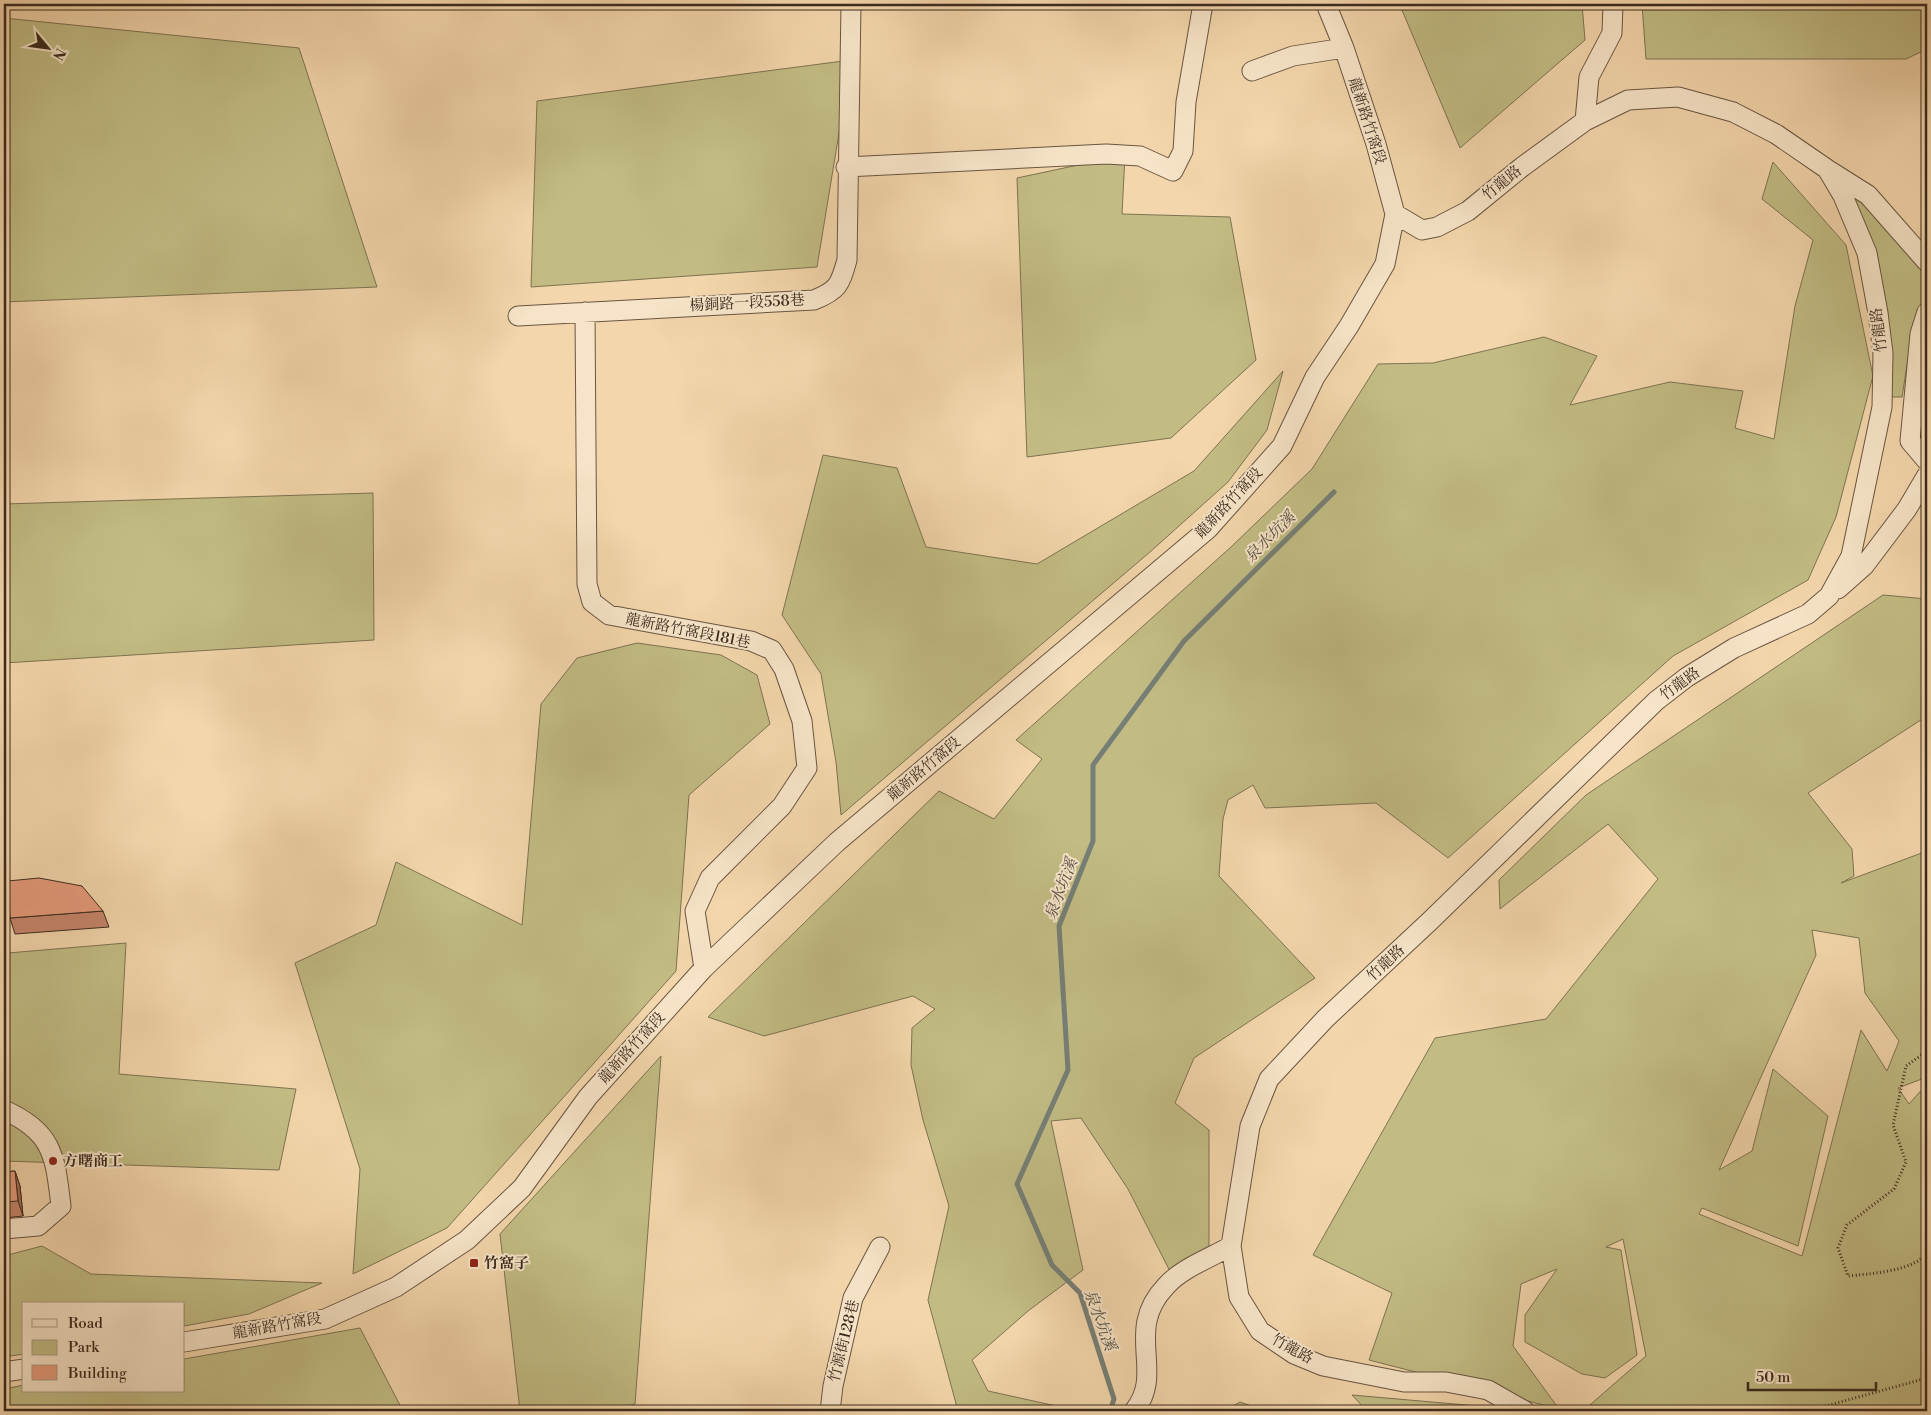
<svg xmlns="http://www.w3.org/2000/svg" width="1931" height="1415" font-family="'Libre Bodoni','Noto Serif TC',serif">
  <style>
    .green { fill: #c2bc84; stroke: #7e7352; fill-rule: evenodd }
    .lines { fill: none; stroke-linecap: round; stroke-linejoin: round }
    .stream { stroke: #767f76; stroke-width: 5 }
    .minor-casing { stroke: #695542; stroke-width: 21 }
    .path { stroke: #3b2a1f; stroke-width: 3; stroke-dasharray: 1 2.5; stroke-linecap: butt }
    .minor { stroke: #f7e4c8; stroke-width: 19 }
    .wall { fill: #c6856b; stroke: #3b2a1f }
    .shaded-wall { fill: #a16c57; stroke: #3b2a1f }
    .building { fill: #e69b7c; stroke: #3b2a1f }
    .poi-dot { fill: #8f2418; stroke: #f7e4c8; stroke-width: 2 }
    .labels { text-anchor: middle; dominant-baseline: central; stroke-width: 4; stroke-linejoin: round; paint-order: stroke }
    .street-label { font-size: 15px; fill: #3b2a1f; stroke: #f7e4c8 }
    .poi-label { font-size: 15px; font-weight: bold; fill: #3b2a1f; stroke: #f7e4c8; text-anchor: start }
    .water-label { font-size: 16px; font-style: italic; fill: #544e43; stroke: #f7e4c8 }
  </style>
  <rect width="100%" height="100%" fill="#f3d6ab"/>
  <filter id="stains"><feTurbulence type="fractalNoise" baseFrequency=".004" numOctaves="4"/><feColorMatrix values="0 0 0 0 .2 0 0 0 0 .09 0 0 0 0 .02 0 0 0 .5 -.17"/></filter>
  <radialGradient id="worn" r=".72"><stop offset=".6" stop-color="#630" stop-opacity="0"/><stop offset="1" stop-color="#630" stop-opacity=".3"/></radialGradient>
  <path class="green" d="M 1406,4 L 1582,4 L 1585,40 L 1460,148 L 1402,10 Z
    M 1642,4 L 1927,4 L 1927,49 L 1906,59 L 1646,59 Z
    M 4,18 L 299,48 L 377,287 L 4,302 Z
    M 851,60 L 817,267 L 531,287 L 537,101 Z
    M 1125,155 L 1122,214 L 1230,217 L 1256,360 L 1171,438 L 1027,457 L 1017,178 Z
    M 1773,162 L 1846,245 L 1873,376 L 1836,517 L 1808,580 L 1673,656 L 1448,858 L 1376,803 L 1265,808 L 1253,785 L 1228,800 L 1223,819 L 1219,876 L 1315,978 L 1194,1058 L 1175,1103 L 1209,1130 L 1209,1260 L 1175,1281 L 1128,1189 L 1081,1118 L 1051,1121 L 1083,1270 L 1028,1311 L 972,1360 L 988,1391 L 1079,1411 L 958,1411 L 928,1300 L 949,1206 L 923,1120 L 911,1065 L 912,1028 L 935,1009 L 913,996 L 764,1036 L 708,1017 L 939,791 L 994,819 L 1042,759 L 1016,740 L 1231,547 L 1312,469 L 1378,364 L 1433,363 L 1544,337 L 1597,356 L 1570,405 L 1670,382 L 1743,391 L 1735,428 L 1774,439 L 1795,306 L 1813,240 L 1762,199 Z
    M 1848,187 L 1927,270 L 1927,288 L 1910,346 L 1902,397 L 1889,397 Z
    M 1283,371 L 1267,430 L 1228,482 L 1150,552 L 841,815 L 836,762 L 821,674 L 782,615 L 823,455 L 897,468 L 926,547 L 1037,564 L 1194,471 Z
    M 373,493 L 374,640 L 4,663 L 4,504 Z
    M 1883,595 L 1927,599 L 1927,716 L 1808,793 L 1852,849 L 1854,876 L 1841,883 L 1927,851 L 1927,1077 L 1898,1088 L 1909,1104 L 1927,1084 L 1927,1411 L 1583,1411 L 1646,1356 L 1623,1239 L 1606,1247 L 1621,1250 L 1637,1355 L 1605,1378 L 1582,1374 L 1525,1342 L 1525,1315 L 1557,1269 L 1521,1284 L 1513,1346 L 1559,1409 L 1369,1360 L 1392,1293 L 1313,1255 L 1435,1038 L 1546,1019 L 1658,879 L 1608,824 L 1500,909 L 1499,880 L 1586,795 ZM 1812,930 L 1859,938 L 1865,993 L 1899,1041 L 1887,1071 L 1861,1030 L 1802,1256 L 1699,1214 L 1702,1208 L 1798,1246 L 1828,1116 L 1773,1069 L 1752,1151 L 1719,1170 L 1816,955 Z
    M 637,643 L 721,655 L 757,675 L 770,724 L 689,795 L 676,971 L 447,1228 L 353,1274 L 360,1169 L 295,963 L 376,925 L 396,862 L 522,925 L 541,704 L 577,658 Z
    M 126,943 L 119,1074 L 296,1089 L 279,1170 L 4,1161 L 4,948 L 8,953 Z
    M 661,1056 L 635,1404 L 603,1411 L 520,1411 L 500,1234 Z
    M 42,1246 L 91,1274 L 322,1283 L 249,1314 L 184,1326 L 184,1304 L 24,1304 L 24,1354 L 4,1357 L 4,1256 Z
    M 360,1328 L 403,1411 L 90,1411 L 4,1408 L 4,1389 L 24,1385 L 24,1391 L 184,1391 L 184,1359 Z
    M 1352,1395 L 1489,1407 L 1493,1411 L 1367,1411 Z
    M 1240,1402 L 1266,1411 L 1224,1411 Z"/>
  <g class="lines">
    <path class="stream" d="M 1110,1411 L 1114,1399 L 1080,1293 L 1052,1265 L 1017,1184 L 1068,1070 L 1059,926 L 1093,841 L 1093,765 L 1184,641 L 1334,492"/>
    <defs>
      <path id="minor" d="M 1252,71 L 1293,56 L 1344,48
        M 1585,121 L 1589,77 L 1612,33 L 1613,4
        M 846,167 L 1106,154 L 1140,156 L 1173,171 L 1183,151 L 1186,102 L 1203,4
        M 1830,171 L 1868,195 L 1927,262
        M 1395,214 L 1422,230 L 1437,227 L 1468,211 L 1522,167 L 1585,121 L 1628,100 L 1678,97 L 1733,112 L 1776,134 L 1827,169 L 1843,196 L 1867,253 L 1878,313 L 1883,353 L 1882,407 L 1851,556 L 1829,596 L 1808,614 L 1734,648 L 1687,677 L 1656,701 L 1430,921 L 1325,1019 L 1269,1079 L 1250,1126 L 1231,1246 L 1239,1297 L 1260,1331 L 1294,1354 L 1323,1366 L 1404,1382 L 1446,1382 L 1488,1390 L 1525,1411
        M 585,312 L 587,584 L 592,602 L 609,615 L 751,641 L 772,650 L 784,669 L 802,721 L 807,768 L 782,806 L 710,878 L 695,911 L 704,968
        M 1927,312 L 1920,334 L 1910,441 L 1927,461
        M 518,316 L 814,300 C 839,290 840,284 847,260 L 851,4
        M 1838,589 L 1864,566 L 1907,509 L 1927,475
        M 4,1110 C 54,1132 55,1157 61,1206 L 38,1226 L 4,1229
        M 184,1342 L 325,1319 L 396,1287 L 467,1240 L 522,1188 L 588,1097 L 704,968 L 837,842 L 1208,529 L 1282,446 L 1315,377 L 1349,326 L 1385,264 L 1395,214 L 1376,144 L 1344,48 L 1326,4
        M 4,1372 L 24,1369
        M 830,1411 L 833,1386 L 853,1298 L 880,1247
        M 1134,1411 C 1166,1372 1123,1331 1166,1286 C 1182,1268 1210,1258 1231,1246"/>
    </defs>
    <use href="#minor" class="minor-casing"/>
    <path class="path" d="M 1927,1051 L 1906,1066 L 1893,1125 L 1906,1162 L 1894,1189 L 1847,1225 L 1838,1248 L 1848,1276 C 1868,1274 1917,1271 1927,1252
      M 1808,1411 L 1927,1378"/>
    <use href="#minor" class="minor"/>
  </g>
  <path class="wall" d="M 103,911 L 109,927 L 15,934 L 10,918 Z
    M 15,1171 L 20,1186 L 23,1216 L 4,1218 L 4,1172 Z"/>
  <path class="shaded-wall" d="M 15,1171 L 20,1186 L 23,1216 L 18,1201 Z"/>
  <path class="building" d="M 39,878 L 82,886 L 103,911 L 10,918 L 8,881 Z
    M 15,1171 L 18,1201 L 4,1202 L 4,1172 Z"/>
  <g class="poi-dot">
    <circle cx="53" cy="1161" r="5"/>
    <rect x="469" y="1258" width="10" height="10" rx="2.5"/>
  </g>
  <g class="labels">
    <g class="street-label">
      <text transform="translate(1367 121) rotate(72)">龍新路竹窩段</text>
      <text transform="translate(1502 183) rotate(-39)">竹龍路</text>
      <text transform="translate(747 303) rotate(-3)">楊銅路一段558巷</text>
      <text transform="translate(1879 330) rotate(-97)">竹龍路</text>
      <text transform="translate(1229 503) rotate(-47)">龍新路竹窩段</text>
      <text transform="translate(688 631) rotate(11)">龍新路竹窩段181巷</text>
      <text transform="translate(1680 684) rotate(-36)">竹龍路</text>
      <text transform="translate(924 769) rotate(-40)">龍新路竹窩段</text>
      <text transform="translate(1386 963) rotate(-43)">竹龍路</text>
      <text transform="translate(632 1048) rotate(-48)">龍新路竹窩段</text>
      <text transform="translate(277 1326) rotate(-10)">龍新路竹窩段</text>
      <text transform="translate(844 1341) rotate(-76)">竹源街128巷</text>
      <text transform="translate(1292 1349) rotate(29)">竹龍路</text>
    </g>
    <g class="poi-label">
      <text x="63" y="1161">方曙商工</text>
      <text x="484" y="1263">竹窩子</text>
    </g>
    <g class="water-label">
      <text transform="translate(1270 537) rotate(-45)">泉水坑溪</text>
      <text transform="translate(1061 889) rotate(-69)">泉水坑溪</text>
      <text transform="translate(1100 1320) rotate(70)">泉水坑溪</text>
    </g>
  </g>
  <rect width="1931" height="1415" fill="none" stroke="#f3d6ab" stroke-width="20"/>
  <rect x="5" y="5" width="1921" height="1405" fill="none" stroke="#3b2a1f" stroke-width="2.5"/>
  <rect x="10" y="10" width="1911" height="1395" fill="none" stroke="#3b2a1f"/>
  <rect x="22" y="1302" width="162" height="90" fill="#f7e4c8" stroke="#ac9a84"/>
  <rect x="32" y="1319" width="25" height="8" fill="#f7e4c8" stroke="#ac9a84"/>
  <text x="68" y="1328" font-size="15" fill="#3b2a1f">Road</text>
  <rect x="32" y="1340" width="25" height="15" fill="#c2bc84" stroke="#ac9a84"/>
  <text x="68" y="1352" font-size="15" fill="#3b2a1f">Park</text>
  <rect x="32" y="1365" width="25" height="15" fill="#e69b7c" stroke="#ac9a84"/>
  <text x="68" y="1378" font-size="15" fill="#3b2a1f">Building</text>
  <g transform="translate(48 48) rotate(119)" stroke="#f7e4c8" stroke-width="4" paint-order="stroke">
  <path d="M0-4L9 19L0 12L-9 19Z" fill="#3b2a1f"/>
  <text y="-8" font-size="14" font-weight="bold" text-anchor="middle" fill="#3b2a1f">N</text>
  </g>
  <path d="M1748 1382v8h128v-8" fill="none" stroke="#3b2a1f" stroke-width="2.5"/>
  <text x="1756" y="1382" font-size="15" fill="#3b2a1f" stroke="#f7e4c8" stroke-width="4" paint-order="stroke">50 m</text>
  <rect width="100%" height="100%" filter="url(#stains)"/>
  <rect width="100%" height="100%" fill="url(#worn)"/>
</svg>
